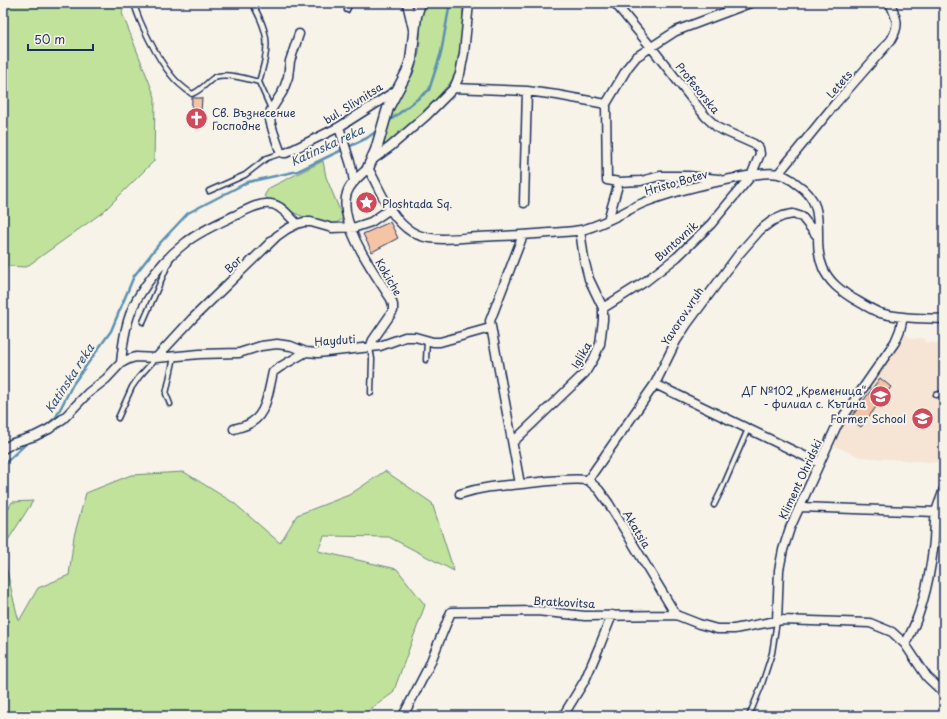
<svg xmlns="http://www.w3.org/2000/svg" width="947" height="719" font-family="'Playpen Sans',sans-serif">
  <style>
    .built { fill: #f6e5d4 }
    .green { fill: #c0e29b; stroke: #6e887c }
    .lines { fill: none; stroke-linecap: round; stroke-linejoin: round }
    .stream { stroke: #5c90b1; stroke-width: 2.5 }
    .building { fill: #f5c4a5; stroke: #1b2f5e }
    .service-casing { stroke: #1b2f5e; stroke-width: 7 }
    .minor-casing { stroke: #1b2f5e; stroke-width: 11 }
    .tertiary-casing { stroke: #1b2f5e; stroke-width: 13 }
    .service { stroke: #f7f3e8; stroke-width: 4 }
    .minor { stroke: #f7f3e8; stroke-width: 8 }
    .tertiary { stroke: #f7f3e8; stroke-width: 10 }
    .labels { text-anchor: middle; dominant-baseline: central; stroke-width: 4; stroke-linejoin: round; paint-order: stroke }
    .street-label { font-size: 11px; fill: #1b2f5e; stroke: #f7f3e8 }
    .poi-label { font-size: 11px; fill: #1b2f5e; stroke: #f7f3e8; text-anchor: start }
    .water-label { font-size: 12px; font-style: italic; fill: #365781; stroke: #f7f3e8 }
  </style>
  <rect width="100%" height="100%" fill="#f7f3e8"/>
  <filter id="ink" filterUnits="userSpaceOnUse"><feTurbulence type="fractalNoise" baseFrequency=".025" numOctaves="2"/><feDisplacementMap in="SourceGraphic" scale="8" xChannelSelector="R" yChannelSelector="G"/><feConvolveMatrix kernelMatrix="1 2 1 2 8 2 1 2 1" color-interpolation-filters="sRGB"/></filter>
  <g filter="url(#ink)">
    <path class="built" d="M 904,333 L 912,339 L 923,338 L 925,342 L 944,344 L 944,463 L 860,457 L 830,444 L 846,416 Z"/>
    <path class="green" d="M 3,3 L 125,3 L 122,13 L 155,97 L 154,161 L 103,212 L 26,267 L 3,266 Z
      M 427,3 L 463,3 L 462,42 L 454,78 L 437,98 L 410,126 L 383,147 L 397,96 L 412,75 L 419,53 L 421,17 Z
      M 323,161 L 326,177 L 343,218 C 341,220 338,222 335,223 C 319,226 277,207 264,196 L 269,188 Z
      M 385,471 L 432,503 L 454,571 L 389,537 L 324,536 L 318,551 L 397,569 L 425,605 L 393,693 L 361,716 L 3,716 L 3,553 L 14,602 L 19,621 L 38,588 L 69,575 L 74,536 L 86,493 L 131,475 L 184,472 L 234,503 L 280,543 L 297,515 L 349,495 Z
      M 33,501 L 3,548 L 3,518 L 12,502 Z"/>
    <g class="lines">
      <path class="stream" d="M 388,122 L 429,90 L 441,53 L 450,3
        M 45,427 L 56,417 L 73,384 L 111,331 L 134,276 L 159,244 L 188,213 L 248,182 L 298,171 L 367,138 L 378,130
        M 3,465 L 29,441"/>
    </g>
    <path class="building" d="M 192,98 L 202,98 L 200,126 L 191,125 Z
      M 390,222 L 398,238 L 372,252 L 363,234 Z
      M 880,378 L 891,387 L 861,427 L 850,419 Z"/>
    <g class="lines">
      <defs>
        <path id="service" d="M 134,3 C 139,23 158,59 171,75 C 177,83 185,89 192,94 C 202,90 207,82 215,77 C 226,72 248,79 259,82 L 271,109
          M 252,3 C 271,36 269,47 259,82
          M 347,10 L 350,3
          M 209,191 L 245,175 L 267,158 L 282,153
          M 143,322 L 170,260
          M 370,348 L 372,359 L 371,393
          M 426,360 L 427,340
          M 936,395 L 944,393
          M 170,404 L 166,394 L 174,357
          M 118,418 L 132,387 L 139,377 L 156,358
          M 714,505 L 722,489 L 748,429
          M 749,716 L 761,687 L 772,653 L 777,621"/>
        <path id="minor" d="M 407,3 L 413,29
          M 299,34 L 290,61 L 288,77 L 283,91 L 271,110 L 270,120 L 273,131 L 280,151 L 283,153 L 286,153 L 339,127 L 397,90
          M 454,88 L 527,91 L 557,95 L 606,104
          M 606,104 L 607,180 L 619,182 L 641,181 L 660,176 L 688,176 L 718,179
          M 606,104 L 628,67 L 636,57 L 676,31 L 750,3
          M 339,127 L 351,165 L 354,182
          M 372,160 L 390,147 L 426,116 L 454,88 L 460,74 L 464,53 L 469,3
          M 778,174 L 835,104 L 891,40 C 900,25 897,19 890,3
          M 524,203 L 527,91
          M 608,220 L 619,182
          M 603,308 L 646,281 L 677,257 L 711,224 L 751,176 L 760,154 L 759,148 L 754,144 L 718,128 L 706,117 L 651,47 L 615,3
          M 370,348 L 373,340 L 393,311 L 393,305 L 391,299 C 376,275 337,223 347,193 C 350,183 361,175 368,168 C 380,189 390,219 412,232 C 431,243 457,238 478,237 C 502,236 526,235 549,233 C 560,232 571,232 581,230 C 603,225 623,212 643,203 C 673,191 704,184 736,178 C 747,176 767,171 778,174 C 784,175 792,180 797,184 C 831,206 810,238 823,268 C 829,282 840,290 852,298 C 861,303 870,309 880,313 C 901,319 923,318 944,319
          M 156,358 L 192,319 L 277,236 L 287,229 L 297,224 L 304,222 L 311,222 L 332,228 L 356,227 L 371,222 L 390,209
          M 121,363 C 123,341 126,319 137,299 C 149,279 167,257 185,243 C 200,231 219,223 236,215 C 246,210 260,202 271,204 C 281,205 290,217 297,224
          M 655,384 L 819,463
          M 234,429 C 240,427 247,426 252,422 C 267,413 269,388 273,372 L 280,367 L 306,352
          M 513,442 L 585,373 L 594,358 L 600,344 L 603,320 L 603,308 L 589,279 L 584,259 L 580,230
          M 3,449 L 13,443 L 35,436 L 49,429 L 64,418 L 88,393 L 106,379 L 121,363 L 129,359 L 136,357 L 156,358 L 200,354 L 239,353 L 261,346 L 277,344 L 291,346 L 306,352 L 318,353 L 380,346 L 405,337 L 415,337 L 433,342 L 440,342 L 490,328
          M 588,480 L 655,384 L 676,341 L 687,324 L 739,254 L 760,230 L 772,221 L 783,216 L 793,214 L 802,217 L 818,237
          M 520,484 L 490,321 L 523,235
          M 460,494 C 482,487 498,486 521,484 C 543,482 565,478 588,480 L 599,490 L 609,504 L 676,615 L 699,624 L 717,629 L 734,629 L 782,620 L 870,623 L 892,632 L 905,644 L 927,677 L 944,693
          M 800,507 L 936,512
          M 777,621 L 779,570 L 783,550 L 790,528 L 836,427 L 895,342 L 900,330 L 903,317
          M 905,644 C 922,615 929,582 933,549 C 935,537 934,524 936,512 C 938,504 942,496 944,489
          M 403,716 L 429,666 L 451,612 L 537,611 L 585,616 L 676,615
          M 563,716 L 585,680 L 600,645 L 612,615"/>
        <path id="tertiary" d="M 368,168 L 376,150 L 388,108 L 407,72 L 411,60 L 416,16 L 420,3"/>
      </defs>
      <use href="#service" class="service-casing"/>
      <use href="#minor" class="minor-casing"/>
      <use href="#tertiary" class="tertiary-casing"/>
      <use href="#service" class="service"/>
      <use href="#minor" class="minor"/>
      <use href="#tertiary" class="tertiary"/>
    </g>
  </g>
  <defs>
    <symbol id="church-disc" viewBox="-11 -11 22 22"><circle r="9.5" fill="#d1495b" stroke="#f7f3e8"/><path d="M-1.2-6h2.4v3.5h3.3v2.4h-3.3V6h-2.4V-.1h-3.3v-2.4h3.3Z" fill="#fff"/></symbol>
    <symbol id="sight-disc" viewBox="-11 -11 22 22"><circle r="9.5" fill="#d1495b" stroke="#f7f3e8"/><path d="M0-6L1.8-2.2L6-1.7L2.9 1.2L3.7 5.4L0 3.3L-3.7 5.4L-2.9 1.2L-6-1.7L-1.8-2.2Z" fill="#fff"/></symbol>
    <symbol id="school-disc" viewBox="-11 -11 22 22"><circle r="9.5" fill="#d1495b" stroke="#f7f3e8"/><path d="M0-5L7-2L0 1L-7-2ZM-4 1L0 2.5L4 1V4Q0 6-4 4Z" fill="#fff"/></symbol>
  </defs>
  <g fill-rule="evenodd">
    <use href="#church-disc" x="184" y="106" width="25" height="25"/>
    <use href="#sight-disc" x="354" y="190" width="25" height="25"/>
    <use href="#school-disc" x="868" y="384" width="25" height="25"/>
    <use href="#school-disc" x="910" y="406" width="25" height="25"/>
  </g>
  <g class="labels">
    <g class="street-label">
      <text transform="translate(839 84) rotate(-49)">Letets</text>
      <text transform="translate(698 88) rotate(51)">Profesorska</text>
      <text transform="translate(353 103) rotate(-32)">bul. Slivnitsa</text>
      <text transform="translate(676 182) rotate(-16)">Hristo Botev</text>
      <text transform="translate(676 241) rotate(-42)">Buntovnik</text>
      <text transform="translate(233 264) rotate(-44)">Bor</text>
      <text transform="translate(389 277) rotate(60)">Kokiche</text>
      <text transform="translate(682 316) rotate(-57)">Yavorov vruh</text>
      <text transform="translate(335 340) rotate(-4)">Hayduti</text>
      <text transform="translate(581 355) rotate(-60)">Iglika</text>
      <text transform="translate(800 479) rotate(-65)">Kliment Ohridski</text>
      <text transform="translate(637 529) rotate(59)">Akatsia</text>
      <text transform="translate(564 602) rotate(3)">Bratkovitsa</text>
    </g>
    <g class="poi-label">
      <text x="212" y="112">Св. Възнесение<tspan x="212" dy="13">Господне</tspan></text>
      <text x="382" y="203">Ploshtada Sq.</text>
      <text x="866" y="390" text-anchor="end">ДГ №102 „Кременица“<tspan x="866" dy="13">- филиал с. Кътина</tspan></text>
      <text x="906" y="418" text-anchor="end">Former School</text>
    </g>
    <g class="water-label">
      <text transform="translate(327 145) rotate(-25)">Katinska reka</text>
      <text transform="translate(69 378) rotate(-57)">Katinska reka</text>
    </g>
  </g>
  <rect width="947" height="719" fill="none" stroke="#f7f3e8" stroke-width="16"/>
  <rect x="8" y="8" width="931" height="703" fill="none" stroke="#1b2f5e" stroke-width="1.5" filter="url(#ink)"/>
  <path d="M28 44v6h65v-6" fill="none" stroke="#1b2f5e" stroke-width="2"/>
  <text x="34" y="44" font-size="12" fill="#1b2f5e" stroke="#f7f3e8" stroke-width="3" paint-order="stroke">50 m</text>
</svg>
